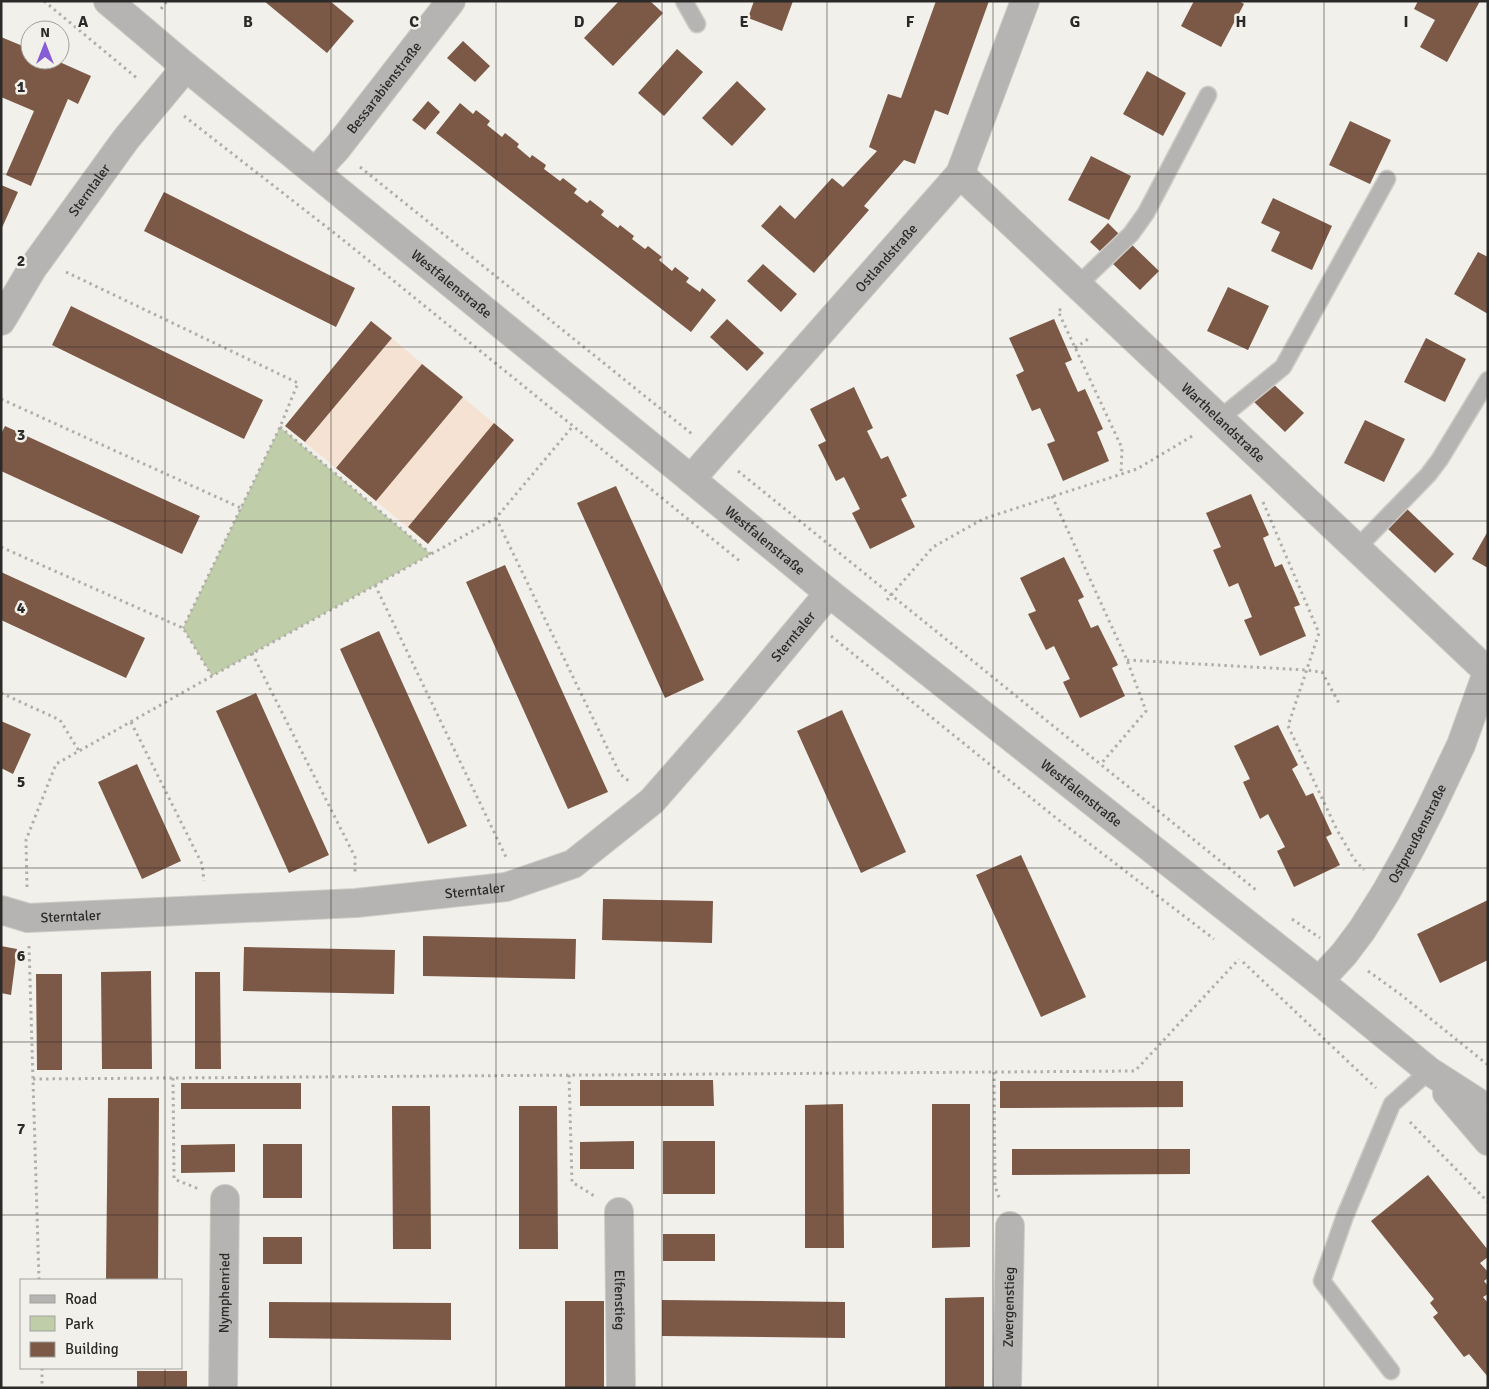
<svg xmlns="http://www.w3.org/2000/svg" width="1489" height="1389" font-family="Signika,sans-serif">
  <style>
    .industrial { fill: #f5e2d2 }
    .green { fill: #bfcda8 }
    .building { fill: #7c5947 }
    .lines { fill: none; stroke-linecap: round; stroke-linejoin: round }
    .service-casing { stroke: #ceccc7; stroke-width: 19 }
    .minor-casing { stroke: #ceccc7; stroke-width: 30 }
    .tertiary-casing { stroke: #ceccc7; stroke-width: 30 }
    .path { stroke: #b0afaa; stroke-width: 3; stroke-dasharray: 2.5 4; stroke-linecap: butt }
    .service { stroke: #b6b4b2; stroke-width: 16 }
    .minor { stroke: #b6b4b2; stroke-width: 28 }
    .tertiary { stroke: #b6b4b2; stroke-width: 28 }
    .grid { fill: none; stroke: #2b2a28; stroke-width: 1; stroke-opacity: 0.55 }
    .labels { text-anchor: middle; dominant-baseline: central; stroke-width: 5; stroke-linejoin: round; paint-order: stroke }
    .street-label { font-size: 14px; fill: #2b2a28; stroke: #f2f0ea }
    .grid-label { font-size: 16px; text-anchor: middle; font-weight: bold; fill: #2b2a28; stroke: #f2f0ea; stroke-width: 5; stroke-linejoin: round; paint-order: stroke }
  </style>
  <rect width="100%" height="100%" fill="#f2f0ea"/>
  <path class="industrial" d="M 371,321 L 514,440 L 428,544 L 285,426 Z"/>
  <path class="green" d="M 280,427 L 431,554 L 212,676 L 183,628 Z"/>
  <path class="building" d="M 264,1 L 330,1 L 354,21 L 327,53 Z
    M 619,1 L 650,1 L 663,13 L 613,66 L 584,38 Z
    M 754,1 L 793,1 L 782,31 L 748,18 Z
    M 936,1 L 989,1 L 948,115 L 935,110 L 915,164 L 904,160 L 864,206 L 869,210 L 814,273 L 761,226 L 780,205 L 795,219 L 832,178 L 843,187 L 877,151 L 869,147 L 888,94 L 901,98 Z
    M 1194,1 L 1239,1 L 1244,4 L 1221,47 L 1181,26 Z
    M 1418,1 L 1480,1 L 1447,62 L 1420,47 L 1435,20 L 1414,9 Z
    M 1,37 L 30,49 L 30,60 L 55,60 L 91,76 L 78,104 L 68,99 L 31,186 L 6,175 L 34,111 L 1,97 Z
    M 463,41 L 490,66 L 475,82 L 447,58 Z
    M 677,49 L 703,72 L 664,116 L 638,93 Z
    M 1147,71 L 1186,93 L 1163,136 L 1123,114 Z
    M 737,81 L 766,109 L 732,146 L 702,118 Z
    M 428,101 L 440,112 L 425,130 L 412,120 Z
    M 460,103 L 473,114 L 476,110 L 490,121 L 487,125 L 502,137 L 505,133 L 519,144 L 517,147 L 530,158 L 532,155 L 546,165 L 544,169 L 560,181 L 563,178 L 577,189 L 574,193 L 587,203 L 590,200 L 604,211 L 601,215 L 618,228 L 620,225 L 634,236 L 632,239 L 645,249 L 648,246 L 662,257 L 659,260 L 672,271 L 675,267 L 689,278 L 686,282 L 700,292 L 702,288 L 716,300 L 691,332 L 436,133 Z
    M 1350,121 L 1391,140 L 1370,184 L 1329,165 Z
    M 1091,156 L 1131,176 L 1109,220 L 1068,200 Z
    M 1,185 L 18,192 L 1,230 Z
    M 164,192 L 355,288 L 336,327 L 144,231 Z
    M 1273,198 L 1332,226 L 1312,270 L 1271,251 L 1280,232 L 1261,223 Z
    M 1108,223 L 1119,234 L 1102,253 L 1090,242 Z
    M 1129,242 L 1159,271 L 1140,290 L 1111,262 Z
    M 1478,252 L 1488,257 L 1488,314 L 1454,294 Z
    M 763,264 L 797,294 L 781,312 L 747,281 Z
    M 1228,287 L 1269,306 L 1248,350 L 1207,331 Z
    M 71,306 L 263,400 L 244,439 L 52,345 Z
    M 727,319 L 764,353 L 747,371 L 710,337 Z
    M 1054,319 L 1072,360 L 1065,363 L 1078,392 L 1085,389 L 1103,429 L 1097,432 L 1109,461 L 1063,481 L 1047,444 L 1055,441 L 1040,408 L 1032,411 L 1016,375 L 1024,371 L 1009,338 Z
    M 371,321 L 392,338 L 305,442 L 285,426 Z
    M 1426,338 L 1466,359 L 1445,402 L 1404,382 Z
    M 422,364 L 463,397 L 376,501 L 336,468 Z
    M 1269,380 L 1304,413 L 1285,432 L 1251,399 Z
    M 854,387 L 873,428 L 867,431 L 881,459 L 888,456 L 907,496 L 901,499 L 915,527 L 870,549 L 852,513 L 860,509 L 844,477 L 836,481 L 818,445 L 826,441 L 810,409 Z
    M 1365,420 L 1405,439 L 1384,482 L 1344,463 Z
    M 494,423 L 514,440 L 428,544 L 408,527 Z
    M 5,426 L 200,516 L 182,554 L 1,471 L 1,434 Z
    M 616,486 L 704,680 L 665,698 L 577,503 Z
    M 1251,494 L 1269,535 L 1263,538 L 1275,567 L 1282,564 L 1300,605 L 1294,607 L 1306,636 L 1260,656 L 1244,620 L 1252,617 L 1238,583 L 1229,587 L 1213,550 L 1221,547 L 1206,513 Z
    M 1405,507 L 1454,554 L 1435,573 L 1386,527 Z
    M 1488,531 L 1488,568 L 1472,559 Z
    M 1064,557 L 1084,597 L 1078,600 L 1091,628 L 1098,625 L 1118,665 L 1112,668 L 1125,696 L 1080,718 L 1063,682 L 1070,679 L 1054,646 L 1046,650 L 1028,614 L 1036,611 L 1020,578 Z
    M 505,565 L 608,792 L 568,809 L 466,582 Z
    M 1,572 L 145,638 L 126,678 L 1,620 Z
    M 379,631 L 467,826 L 428,844 L 340,649 Z
    M 256,693 L 329,855 L 289,873 L 216,711 Z
    M 842,710 L 906,852 L 861,873 L 797,731 Z
    M 1,721 L 31,734 L 13,774 L 1,768 Z
    M 1278,725 L 1298,765 L 1292,769 L 1306,796 L 1313,793 L 1332,834 L 1326,837 L 1340,865 L 1294,887 L 1277,851 L 1285,847 L 1268,814 L 1260,819 L 1243,782 L 1250,779 L 1234,746 Z
    M 137,764 L 181,861 L 142,879 L 98,782 Z
    M 1021,855 L 1086,997 L 1041,1017 L 976,875 Z
    M 603,899 L 713,901 L 712,943 L 602,940 Z
    M 1488,900 L 1488,960 L 1440,983 L 1417,934 Z
    M 423,936 L 576,939 L 575,979 L 423,976 Z
    M 1,946 L 17,949 L 11,995 L 1,993 Z
    M 244,947 L 395,950 L 394,994 L 243,991 Z
    M 151,971 L 152,1069 L 102,1069 L 101,972 Z
    M 195,972 L 220,972 L 221,1069 L 195,1069 Z
    M 36,974 L 62,974 L 62,1070 L 37,1070 Z
    M 580,1080 L 713,1080 L 714,1106 L 580,1106 Z
    M 1000,1081 L 1183,1081 L 1183,1107 L 1000,1108 Z
    M 181,1083 L 301,1083 L 301,1109 L 181,1109 Z
    M 108,1098 L 159,1098 L 158,1280 L 106,1280 Z
    M 843,1104 L 844,1248 L 805,1248 L 805,1105 Z
    M 932,1104 L 970,1104 L 970,1247 L 932,1248 Z
    M 392,1106 L 430,1106 L 431,1249 L 393,1249 Z
    M 519,1106 L 557,1106 L 558,1249 L 519,1249 Z
    M 634,1141 L 634,1169 L 580,1169 L 580,1142 Z
    M 663,1141 L 715,1141 L 715,1194 L 663,1194 Z
    M 235,1144 L 235,1172 L 181,1173 L 181,1145 Z
    M 263,1144 L 302,1144 L 302,1198 L 263,1198 Z
    M 1012,1149 L 1190,1149 L 1190,1174 L 1012,1175 Z
    M 1428,1175 L 1488,1250 L 1488,1257 L 1480,1263 L 1488,1272 L 1488,1278 L 1484,1281 L 1488,1286 L 1488,1294 L 1483,1297 L 1488,1303 L 1488,1377 L 1469,1354 L 1464,1357 L 1433,1317 L 1438,1313 L 1430,1303 L 1434,1299 L 1371,1221 Z
    M 663,1234 L 715,1234 L 715,1261 L 663,1261 Z
    M 263,1237 L 302,1237 L 302,1264 L 263,1264 Z
    M 984,1297 L 984,1388 L 945,1388 L 945,1298 Z
    M 662,1300 L 845,1302 L 845,1338 L 662,1336 Z
    M 565,1301 L 604,1301 L 604,1388 L 565,1388 Z
    M 269,1302 L 451,1303 L 451,1340 L 269,1338 Z
    M 137,1371 L 187,1371 L 187,1388 L 137,1388 Z"/>
  <g class="lines">
    <defs>
      <path id="service" d="M 684,1 L 697,24
        M 1078,285 L 1131,234 L 1146,213 L 1208,95
        M 1219,419 L 1283,367 L 1387,179
        M 1356,549 L 1428,475 L 1440,459 L 1488,380
        M 1391,1371 L 1322,1281 L 1345,1216 L 1392,1104 L 1429,1071"/>
      <g id="minor">
        <path id="s1" d="M 315,172 L 337,148 L 451,1"/>
        <path id="s2" d="M 960,174 L 1487,671"/>
        <path id="s3" d="M 1,321 L 32,269 L 126,139 L 186,67"/>
        <path id="s4" d="M 691,479 L 960,174 L 1025,1"/>
        <path id="s5" d="M 1,910 L 28,918 L 356,903 L 506,887 L 573,864 L 652,801 L 730,712 L 829,593"/>
        <path id="s6" d="M 1319,981 L 1344,954 L 1362,930 L 1386,892 L 1410,849 L 1430,810 L 1461,745 L 1488,670"/>
        <path id="s7" d="M 619,1212 L 621,1388"/>
        <path id="s8" d="M 223,1388 L 225,1199"/>
        <path id="s9" d="M 1007,1388 L 1010,1226"/>
      </g>
      <g id="tertiary">
        <path id="s10" d="M 108,1 L 186,67 L 691,479 L 829,593 L 1319,981 L 1429,1071 L 1488,1109"/>
        <path d="M 1447,1093 L 1488,1141"/>
      </g>
    </defs>
    <use href="#service" class="service-casing"/>
    <use href="#minor" class="minor-casing"/>
    <use href="#tertiary" class="tertiary-casing"/>
    <path class="path" d="M 44,1 L 138,79
      M 161,9 L 167,1
      M 184,116 L 342,239 L 741,562
      M 360,167 L 692,434
      M 66,272 L 298,383 L 280,427 L 183,628
      M 1061,309 L 1058,311 L 1122,448 L 1121,474
      M 1075,348 L 1091,337
      M 1,399 L 241,508
      M 280,427 L 431,554
      M 738,471 L 1256,890
      M 1052,496 L 1127,660 L 1146,711 L 1100,765
      M 1263,502 L 1319,633 L 1288,726 L 1337,830 L 1354,859 L 1364,870
      M 496,518 L 620,774 L 630,782
      M 1,547 L 183,628 L 212,676
      M 375,585 L 506,857
      M 887,600 L 933,547 L 983,519 L 1137,469 L 1194,435
      M 831,636 L 1056,818 L 1214,939
      M 252,653 L 355,857 L 355,873
      M 1127,660 L 1306,670 L 1322,672 L 1340,705
      M 1,693 L 60,720 L 79,751
      M 131,722 L 202,864 L 204,881
      M 27,887 L 26,840 L 56,764 L 212,676 L 496,518 L 573,426
      M 1292,919 L 1320,938
      M 29,946 L 39,1280
      M 1243,962 L 1376,1088
      M 1368,971 L 1400,994 L 1488,1065
      M 994,1072 L 995,1186 L 1000,1200
      M 569,1075 L 572,1182 L 596,1197
      M 173,1078 L 174,1179 L 199,1189
      M 33,1079 L 1135,1071 L 1239,959
      M 1410,1122 L 1488,1202
      M 42,1368 L 42,1388"/>
    <use href="#service" class="service"/>
    <use href="#minor" class="minor"/>
    <use href="#tertiary" class="tertiary"/>
  </g>
  <path class="grid" d="M 165,1 L 165,1280M 331,1 L 331,1388M 496,1 L 496,1388M 662,1 L 662,1388M 827,1 L 827,1388M 993,1 L 993,1388M 1158,1 L 1158,1388M 1324,1 L 1324,1388M 1,174 L 1488,174M 1,347 L 1488,347M 1,521 L 1488,521M 1,694 L 1488,694M 1,868 L 1488,868M 1,1042 L 1488,1042M 1,1215 L 1488,1215M 165,1368 L 165,1388"/>
  <g class="labels">
    <g class="street-label">
      <text stroke="none"><textPath href="#s1" startOffset="109">Bessarabienstraße</textPath></text>
      <text stroke="none"><textPath href="#s3" startOffset="158">Sterntaler</textPath></text>
      <text stroke="none"><textPath href="#s4" startOffset="295">Ostlandstraße</textPath></text>
      <text stroke="none"><textPath href="#s10" startOffset="445">Westfalenstraße</textPath></text>
      <text stroke="none"><textPath href="#s2" startOffset="362">Warthelandstraße</textPath></text>
      <text stroke="none"><textPath href="#s10" startOffset="850">Westfalenstraße</textPath></text>
      <text stroke="none"><textPath href="#s5" startOffset="896">Sterntaler</textPath></text>
      <text stroke="none"><textPath href="#s10" startOffset="1255">Westfalenstraße</textPath></text>
      <text stroke="none"><textPath href="#s6" startOffset="178">Ostpreußenstraße</textPath></text>
      <text stroke="none"><textPath href="#s5" startOffset="476">Sterntaler</textPath></text>
      <text stroke="none"><textPath href="#s5" startOffset="71">Sterntaler</textPath></text>
      <text stroke="none"><textPath href="#s8" startOffset="95">Nymphenried</textPath></text>
      <text stroke="none"><textPath href="#s7" startOffset="88">Elfenstieg</textPath></text>
      <text stroke="none"><textPath href="#s9" startOffset="81">Zwergenstieg</textPath></text>
    </g>
  </g>
  <g class="grid-label">
    <text x="83" y="27">A</text>
    <text x="248" y="27">B</text>
    <text x="414" y="27">C</text>
    <text x="579" y="27">D</text>
    <text x="744" y="27">E</text>
    <text x="910" y="27">F</text>
    <text x="1075" y="27">G</text>
    <text x="1241" y="27">H</text>
    <text x="1406" y="27">I</text>
    <text x="21" y="92">1</text>
    <text x="21" y="266">2</text>
    <text x="21" y="440">3</text>
    <text x="21" y="613">4</text>
    <text x="21" y="787">5</text>
    <text x="21" y="961">6</text>
    <text x="21" y="1134">7</text>
  </g>
  <rect width="1489" height="1389" fill="none" stroke="#2b2a28" stroke-width="5"/>
  <rect x="20" y="1279" width="162" height="90" fill="#f2f0ea" stroke="#a2a19c"/>
  <rect x="30" y="1295" width="25" height="8" fill="#b6b4b2" stroke="#a2a19c"/>
  <text x="65" y="1304" font-size="15" fill="#2b2a28">Road</text>
  <rect x="30" y="1316" width="25" height="15" fill="#bfcda8" stroke="#a2a19c"/>
  <text x="65" y="1329" font-size="15" fill="#2b2a28">Park</text>
  <rect x="30" y="1342" width="25" height="15" fill="#7c5947" stroke="#a2a19c"/>
  <text x="65" y="1354" font-size="15" fill="#2b2a28">Building</text>
  <g transform="translate(45 45)"><circle r="24" fill="#f2f0ea" stroke="#a2a19c"/>
  <path d="M0-4L9 19L0 12L-9 19Z" fill="#865dd7"/>
  <text y="-8" font-size="14" font-weight="bold" text-anchor="middle" fill="#2b2a28">N</text>
  </g>
</svg>
